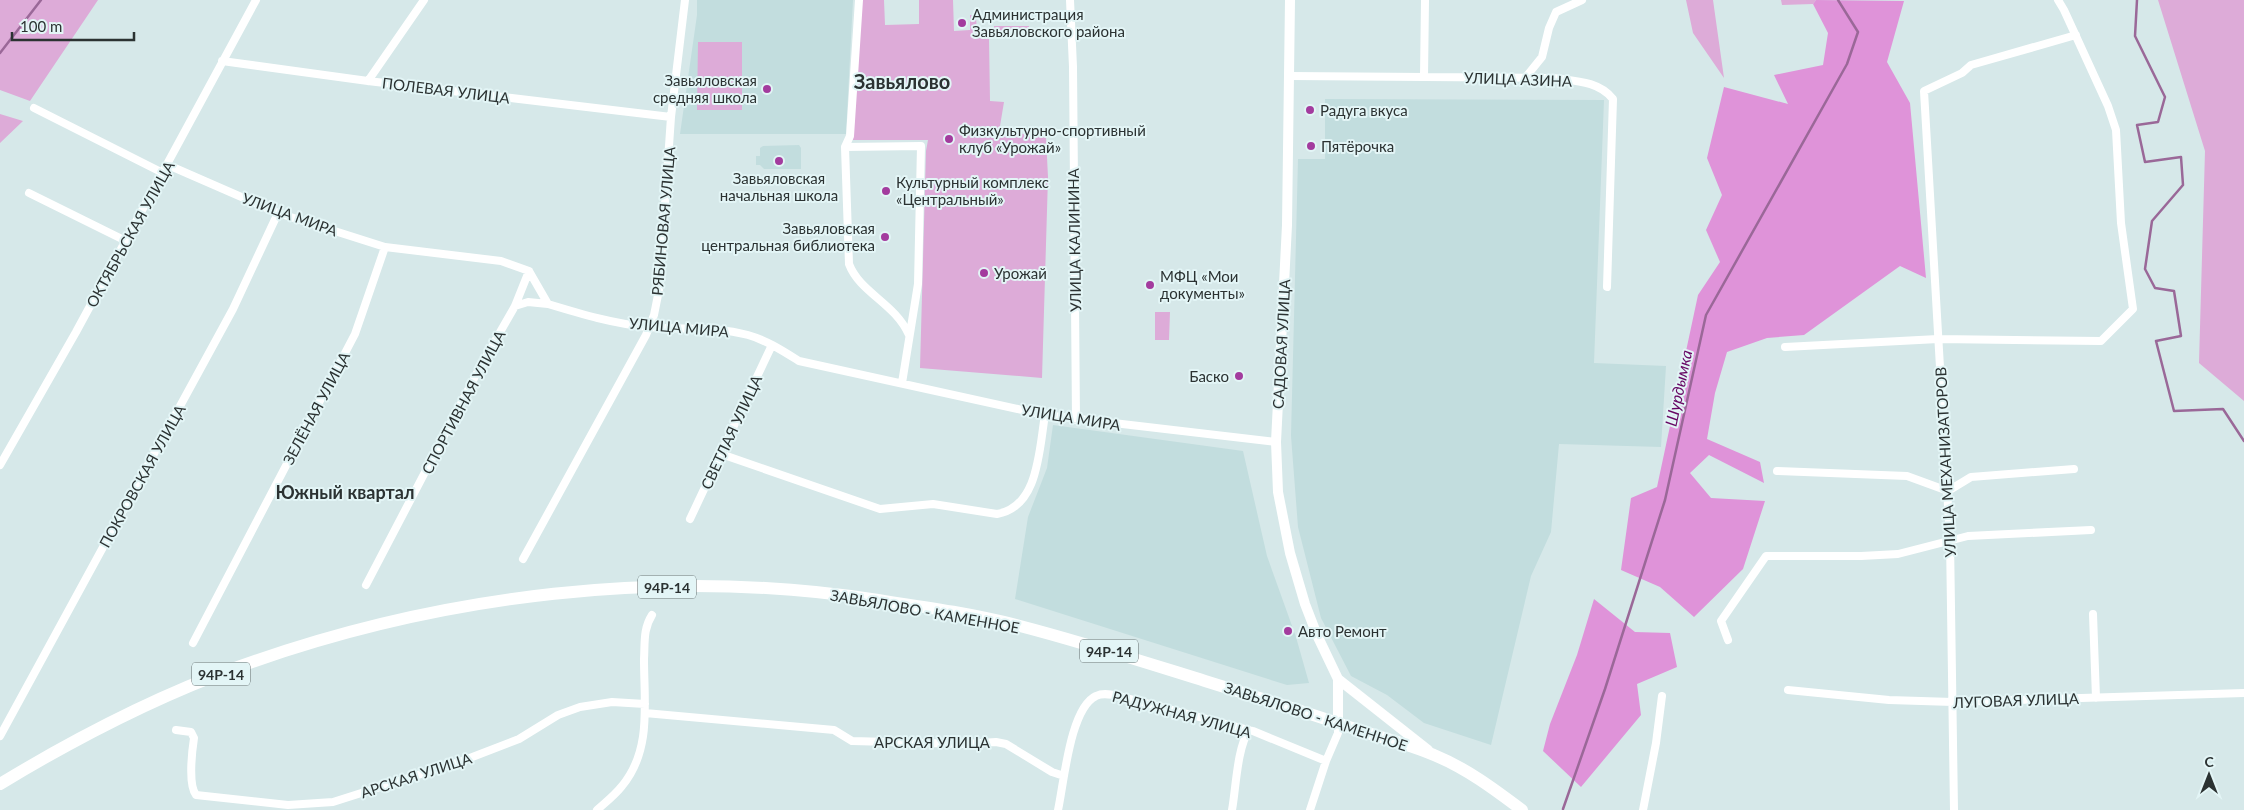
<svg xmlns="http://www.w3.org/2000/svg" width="2244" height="810" font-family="Lato,sans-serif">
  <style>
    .built { fill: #c2ddde }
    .green { fill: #ddabd8 }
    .forest { fill: #df93d9 }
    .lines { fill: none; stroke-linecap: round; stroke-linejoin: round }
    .stream { stroke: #9a6898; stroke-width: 2.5 }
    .minor { stroke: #fff; stroke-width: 8 }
    .tertiary { stroke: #fff; stroke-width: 10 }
    .primary { stroke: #fff; stroke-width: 12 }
    .poi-dot { fill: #a33b9e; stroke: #e3f5f6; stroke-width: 2 }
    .labels { text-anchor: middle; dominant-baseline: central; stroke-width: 4; stroke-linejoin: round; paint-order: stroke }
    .shield { fill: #e3f5f6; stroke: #626c6d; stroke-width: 1 }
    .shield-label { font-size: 14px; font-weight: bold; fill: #2b3232 }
    .poi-label { font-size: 15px; fill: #2b3232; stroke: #e3f5f6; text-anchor: start }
    .street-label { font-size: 15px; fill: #2b3232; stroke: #e3f5f6 }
    .water-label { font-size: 16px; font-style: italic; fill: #670764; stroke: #e3f5f6 }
    .quarter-label { font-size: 18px; font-weight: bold; fill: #2b3232; stroke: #e3f5f6 }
    .district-label { font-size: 20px; font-weight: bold; fill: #2b3232; stroke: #e3f5f6 }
  </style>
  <rect width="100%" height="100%" fill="#d6e8e9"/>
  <path class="built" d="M 697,0 L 853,0 L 846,134 L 680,134 L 697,15 Z
    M 1325,99 L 1604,100 L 1594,363 L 1666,366 L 1661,447 L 1559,444 L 1551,532 L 1531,576 L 1491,745 L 1424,723 L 1387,695 L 1351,676 L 1321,618 L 1298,527 L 1291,436 L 1298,159 L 1325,159 Z
    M 799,145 L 801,148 L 801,169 L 764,169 L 760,165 L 756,165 L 756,156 L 760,156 L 760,148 L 763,146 Z
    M 1053,425 L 1243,451 L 1267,556 L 1296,637 L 1309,683 L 1287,685 L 1015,599 L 1028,517 L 1047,468 Z"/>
  <path class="green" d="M 0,0 L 98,0 L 30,101 L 0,90 Z
    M 862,0 L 884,0 L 885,25 L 919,24 L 919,0 L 953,0 L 954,31 L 970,30 L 970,15 L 976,15 L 977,38 L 989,38 L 990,101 L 1004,102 L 999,132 L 1039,135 L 1046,138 L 1048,177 L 1042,378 L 920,368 L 926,151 L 928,140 L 853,140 Z
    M 1686,0 L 1713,0 L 1724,78 L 1693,33 Z
    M 1781,0 L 1816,0 L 1813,4 L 1782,5 Z
    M 2158,0 L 2244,0 L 2244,401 L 2199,363 L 2205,151 Z
    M 994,26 L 1029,26 L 1029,31 L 994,31 Z
    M 698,42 L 742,42 L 742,110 L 697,110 Z
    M 0,114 L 23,121 L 0,143 Z
    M 1155,312 L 1170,312 L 1169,340 L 1155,340 Z"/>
  <path class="forest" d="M 1816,0 L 1904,1 L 1887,62 L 1910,103 L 1926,278 L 1900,266 L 1804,335 L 1767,338 L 1727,352 L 1715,393 L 1707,439 L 1760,462 L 1764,483 L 1709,455 L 1690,473 L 1711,498 L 1765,501 L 1743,569 L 1694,617 L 1660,587 L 1621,570 L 1631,498 L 1657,487 L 1698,295 L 1720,262 L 1706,230 L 1722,195 L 1707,158 L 1724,87 L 1788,104 L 1774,75 L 1823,65 L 1828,33 L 1813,4 Z
    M 1594,599 L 1635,632 L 1670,633 L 1677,667 L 1637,684 L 1641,715 L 1581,787 L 1543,751 L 1550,724 L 1577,655 Z"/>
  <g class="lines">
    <path class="stream" d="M 2137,0 L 2135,36 L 2165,97 L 2158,122 L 2137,125 L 2145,162 L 2181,157 L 2183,185 L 2152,221 L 2145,269 L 2155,288 L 2174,291 L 2181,336 L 2156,341 L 2174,411 L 2223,409 L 2244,441
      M 0,53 L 41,0
      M 1563,809 L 1605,689 L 1665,500 L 1706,315 L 1847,64 L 1858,32 L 1838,0"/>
    <path class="minor" d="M 859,0 L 850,136 L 845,147 L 849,264 C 860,293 895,303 909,335
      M 1070,0 L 1073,67 L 1076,420
      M 222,61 L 368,81 L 671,117
      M 1290,76 L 1553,78 C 1575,81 1599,81 1613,99 L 1607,287
      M 1424,77 L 1425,0
      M 1525,78 L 1542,57 L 1549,28 L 1556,12 L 1582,0
      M 368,81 L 424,0
      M 34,108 L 163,173
      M 845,147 L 921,146 L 918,284 L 902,383
      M 168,165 L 278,213 L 385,247 L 501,261 L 529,271 L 548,304 C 581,314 614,324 649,327 C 682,330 715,326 748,335 C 766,340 783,351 799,361 L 1045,415 L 1276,442
      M 29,193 L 126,241
      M 515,306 L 528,302 L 548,304
      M 1785,347 L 1938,339 L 2101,341 L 2133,309 L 2121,223 L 2116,130 L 2108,106 L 2064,10 L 2058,0
      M 721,454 L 880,509 L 933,504 L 997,514 C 1039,507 1039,449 1045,415
      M 0,465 L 76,332 L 256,0
      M 1777,471 L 1907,476 L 1948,491 L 1971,477 L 2074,469
      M 690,519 L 772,345
      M 523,559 L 646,335 L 654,315 L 659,290 L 671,117 L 685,0
      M 366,585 L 480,367 L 515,306 L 529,271
      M 2093,614 L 2096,698
      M 1728,640 L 1721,621 L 1766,556 L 1861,556 L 1898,554 L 1968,536 L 2091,530
      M 193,643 L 355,334 L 385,247
      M 1788,690 L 1889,700 L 1953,702 L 2244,693
      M 645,713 L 834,730 L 852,741 L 965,744 L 996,742 L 1006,744 L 1052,772 L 1064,776
      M 176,730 L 191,732 L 194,738 C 192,751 188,785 196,795 L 288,805 L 333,802 L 462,761 L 519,739 L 558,715 L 580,707 L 612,702 L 645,704
      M 0,736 L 233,309 L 278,213
      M 597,810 C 606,802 615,795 622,786 C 652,750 644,703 644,659 C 645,643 643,629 652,615
      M 1058,810 C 1064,783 1070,708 1096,696 C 1104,692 1114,695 1122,697 L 1253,731 L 1326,761
      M 1232,810 C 1236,788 1237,748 1249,730
      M 1310,810 L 1326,761 L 1338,733 L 1338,722
      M 1643,810 L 1656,743 L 1662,696
      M 1954,810 L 1950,540 L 1924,91 L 1962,73 L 1971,65 L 2076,35"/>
    <path class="tertiary" d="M 1290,0 L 1287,225 L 1276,442 L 1278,492 L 1290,553 L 1305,604 L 1317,635 L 1338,679 L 1338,722
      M 1338,679 L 1428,750"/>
    <path class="primary" d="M 0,784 C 76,738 155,697 238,667 C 439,594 666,567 878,600 C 925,607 974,614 1020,626 C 1082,642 1144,662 1205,681 C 1256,697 1307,712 1358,730 C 1383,738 1409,744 1434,755 C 1466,768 1494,789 1522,810"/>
  </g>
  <g class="poi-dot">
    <circle cx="962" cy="23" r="5"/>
    <circle cx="767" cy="89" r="5"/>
    <circle cx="1310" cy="110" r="5"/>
    <circle cx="949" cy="139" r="5"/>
    <circle cx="1311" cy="146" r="5"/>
    <circle cx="779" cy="161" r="5"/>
    <circle cx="886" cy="191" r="5"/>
    <circle cx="885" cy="237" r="5"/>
    <circle cx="984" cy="273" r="5"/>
    <circle cx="1150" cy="285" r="5"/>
    <circle cx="1239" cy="376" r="5"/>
    <circle cx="1288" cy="631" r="5"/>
  </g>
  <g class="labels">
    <g class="shield">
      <rect x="638" y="575.5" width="58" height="23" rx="4"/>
      <rect x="1080" y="639.5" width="58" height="23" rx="4"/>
      <rect x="192" y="662.5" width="58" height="23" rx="4"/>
    </g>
    <g class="shield-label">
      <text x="667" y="587">94Р-14</text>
      <text x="1109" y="651">94Р-14</text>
      <text x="221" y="674">94Р-14</text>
    </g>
    <g class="poi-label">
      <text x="972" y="14">Администрация<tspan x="972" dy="17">Завьяловского района</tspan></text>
      <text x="757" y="80" text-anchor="end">Завьяловская<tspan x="757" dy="17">средняя школа</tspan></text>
      <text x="1320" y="110">Радуга вкуса</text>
      <text x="959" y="130">Физкультурно-спортивный<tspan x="959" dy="17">клуб «Урожай»</tspan></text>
      <text x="1321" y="146">Пятёрочка</text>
      <text x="779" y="178" text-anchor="middle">Завьяловская<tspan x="779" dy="17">начальная школа</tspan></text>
      <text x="896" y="182">Культурный комплекс<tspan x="896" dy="17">«Центральный»</tspan></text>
      <text x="875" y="228" text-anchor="end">Завьяловская<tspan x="875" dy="17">центральная библиотека</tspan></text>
      <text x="994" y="273">Урожай</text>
      <text x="1160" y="276">МФЦ «Мои<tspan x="1160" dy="17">документы»</tspan></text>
      <text x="1229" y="376" text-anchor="end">Баско</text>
      <text x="1298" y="631">Авто Ремонт</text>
    </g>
    <g class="street-label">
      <text transform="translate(1518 79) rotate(2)">УЛИЦА АЗИНА</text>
      <text transform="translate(446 90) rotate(7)">ПОЛЕВАЯ УЛИЦА</text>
      <text transform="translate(290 214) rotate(20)">УЛИЦА МИРА</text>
      <text transform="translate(663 221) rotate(-85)">РЯБИНОВАЯ УЛИЦА</text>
      <text transform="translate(130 234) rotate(-61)">ОКТЯБРЬСКАЯ УЛИЦА</text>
      <text transform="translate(1074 240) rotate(-91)">УЛИЦА КАЛИНИНА</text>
      <text transform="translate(679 327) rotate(5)">УЛИЦА МИРА</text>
      <text transform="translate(1281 344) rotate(-87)">САДОВАЯ УЛИЦА</text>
      <text transform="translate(463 402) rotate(-62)">СПОРТИВНАЯ УЛИЦА</text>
      <text transform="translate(316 408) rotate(-62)">ЗЕЛЁНАЯ УЛИЦА</text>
      <text transform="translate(1071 417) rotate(9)">УЛИЦА МИРА</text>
      <text transform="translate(731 432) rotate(-65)">СВЕТЛАЯ УЛИЦА</text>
      <text transform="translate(1945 462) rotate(-93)">УЛИЦА МЕХАНИЗАТОРОВ</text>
      <text transform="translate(142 476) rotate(-61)">ПОКРОВСКАЯ УЛИЦА</text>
      <text transform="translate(925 611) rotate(10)">ЗАВЬЯЛОВО - КАМЕННОЕ</text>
      <text transform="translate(2016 700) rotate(-2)">ЛУГОВАЯ УЛИЦА</text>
      <text transform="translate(1182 714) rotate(15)">РАДУЖНАЯ УЛИЦА</text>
      <text transform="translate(1316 716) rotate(18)">ЗАВЬЯЛОВО - КАМЕННОЕ</text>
      <text x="932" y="742">АРСКАЯ УЛИЦА</text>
      <text transform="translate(416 775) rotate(-18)">АРСКАЯ УЛИЦА</text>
    </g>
    <g class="water-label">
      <text transform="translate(1678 388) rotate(-78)">Шурдымка</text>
    </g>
    <g class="quarter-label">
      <text x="345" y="492">Южный квартал</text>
    </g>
    <g class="district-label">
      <text x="902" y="81">Завьялово</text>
    </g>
  </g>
  <g transform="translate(2209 775)" stroke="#e3f5f6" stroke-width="4" paint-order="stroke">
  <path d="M0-4L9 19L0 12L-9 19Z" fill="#2b3232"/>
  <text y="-8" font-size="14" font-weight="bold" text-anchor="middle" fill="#2b3232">С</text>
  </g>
  <path d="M12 32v8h122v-8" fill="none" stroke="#2b3232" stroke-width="2.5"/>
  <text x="20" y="32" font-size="15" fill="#2b3232" stroke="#e3f5f6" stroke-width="4" paint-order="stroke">100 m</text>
</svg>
